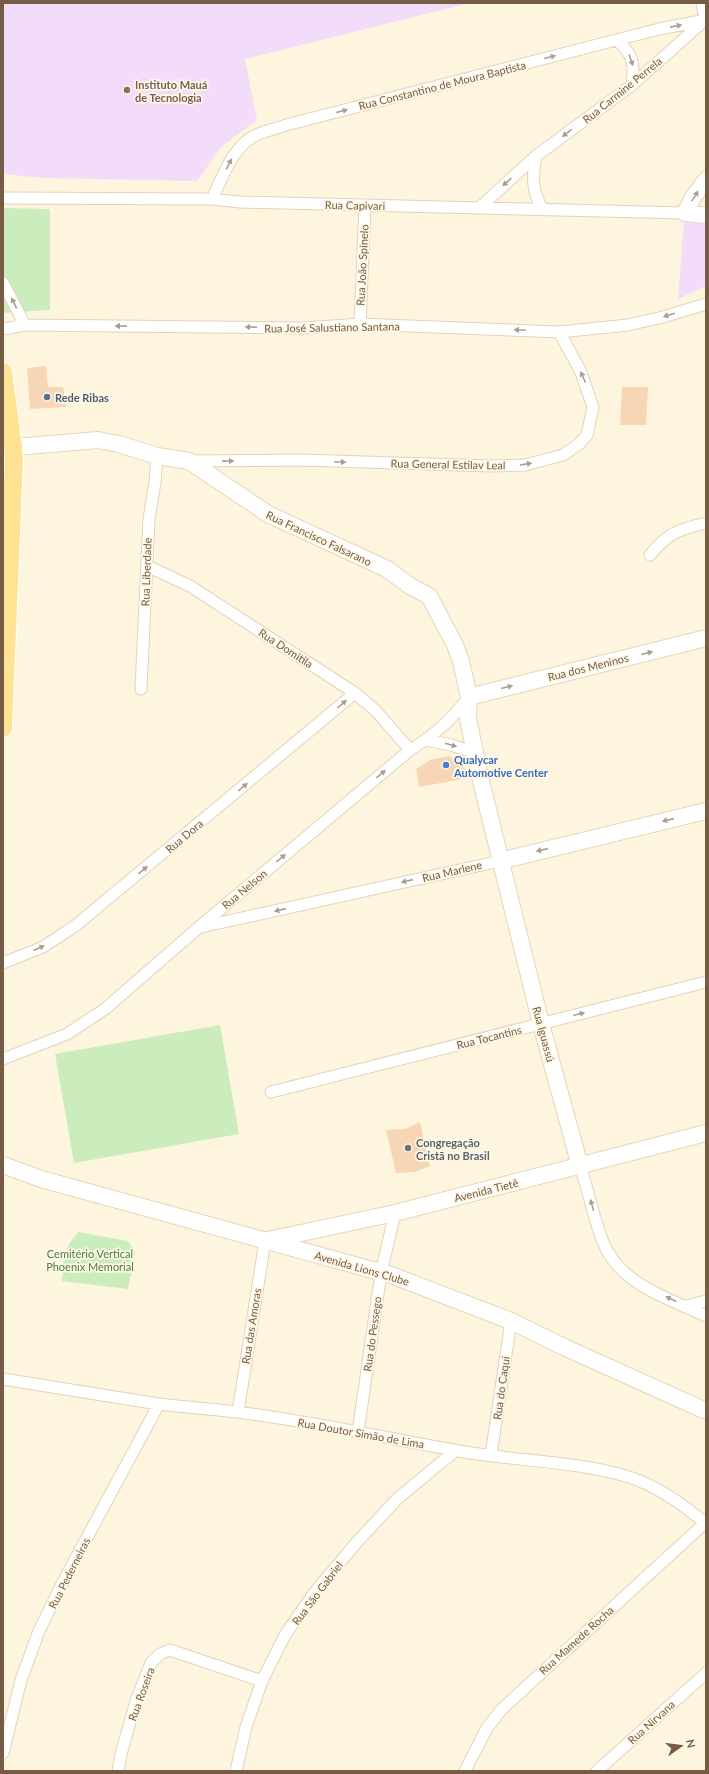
<svg xmlns="http://www.w3.org/2000/svg" width="709" height="1774" font-family="Lato,sans-serif">
  <style>
    .education { fill: #f2dcfa }
    .green { fill: #cbecbd }
    .building { fill: #f6d6b4 }
    .lines { fill: none; stroke-linecap: round; stroke-linejoin: round }
    .street-casing { stroke: #e3d2ba; stroke-width: 13 }
    .secondary-casing { stroke: #e8d4b8; stroke-width: 18 }
    .primary-casing { stroke: #fff; stroke-width: 20 }
    .street { stroke: #fff; stroke-width: 11 }
    .secondary { stroke: #fff; stroke-width: 16 }
    .primary { stroke: #ffe395; stroke-width: 18 }
    .oneway { fill: #ad9d8f }
    .education-dot { fill: #8d6e63; stroke: #fff8e7; stroke-width: 1.5 }
    .service-dot { fill: #5c6f8a; stroke: #fff8e7; stroke-width: 1.5 }
    .shop-dot { fill: #3f7fe0; stroke: #fff8e7; stroke-width: 1.5 }
    .worship-dot { fill: #6b7280; stroke: #fff8e7; stroke-width: 1.5 }
    .labels { text-anchor: middle; dominant-baseline: central; stroke-width: 3.5; stroke-linejoin: round; paint-order: stroke }
    .education-label { font-size: 11px; font-weight: bold; fill: #785e54; stroke: #fff8e7; text-anchor: start }
    .street-label { font-size: 11px; fill: #765c45; stroke: #fff8e7 }
    .service-label { font-size: 11px; font-weight: bold; fill: #4e5e75; stroke: #fff8e7; text-anchor: start }
    .shop-label { font-size: 11px; font-weight: bold; fill: #366cbe; stroke: #fff8e7; text-anchor: start }
    .worship-label { font-size: 11px; font-weight: bold; fill: #5b616d; stroke: #fff8e7; text-anchor: start }
    .park-label { font-size: 11px; fill: #487d3c; stroke: #fff8e7 }
  </style>
  <rect width="100%" height="100%" fill="#fef5df"/>
  <path class="education" d="M 3,3 L 470,3 L 245,59 L 257,120 L 222,146 L 197,181 L 43,178 L 3,174 Z
    M 684,221 L 706,222 L 706,286 L 678,299 Z"/>
  <path class="green" d="M 3,208 L 50,209 L 50,310 L 3,313 Z
    M 220,1025 L 239,1134 L 74,1163 L 55,1054 Z
    M 79,1232 L 128,1241 L 135,1252 L 128,1289 L 62,1281 C 64,1260 63,1247 79,1232 Z"/>
  <path class="building" d="M 46,366 L 48,387 L 63,387 L 66,407 L 30,409 L 27,368 Z
    M 622,387 L 648,387 L 646,425 L 620,425 Z
    M 449,756 L 460,762 L 465,768 L 468,778 L 419,787 L 416,769 L 430,760 Z
    M 420,1122 L 430,1166 L 415,1172 L 396,1173 L 386,1130 L 405,1129 Z"/>
  <g class="lines">
    <defs>
      <path id="street" d="M 702,3 L 705,20
        M 617,40 C 633,55 635,63 632,85
        M 536,156 C 532,177 532,192 543,210
        M 3,198 L 212,199 L 240,202 L 685,213
        M 212,199 C 223,177 231,149 254,136 C 264,131 276,129 286,125 L 659,29 L 706,20
        M 479,208 L 536,156 L 632,85 L 704,21
        M 3,283 L 25,325
        M 360,324 L 365,205
        M 3,329 L 25,325 L 304,328 L 360,324 L 559,332 L 628,325 L 663,317 L 706,304
        M 189,461 L 301,460 L 492,466 L 525,465 L 563,455 L 579,444 L 587,435 L 593,407 L 580,370 L 559,332
        M 650,555 C 669,532 678,530 706,523
        M 147,566 L 190,586 L 355,693 L 376,711 L 410,750
        M 141,689 L 149,519 L 155,482 L 157,456
        M 426,740 L 451,745 L 475,753
        M 201,927 L 500,861
        M 3,963 L 43,947 L 75,926 L 355,693
        M 3,1059 L 67,1034 L 105,1009 L 198,928 L 410,750 C 437,733 449,722 469,697
        M 271,1092 L 706,982
        M 580,1166 C 585,1181 589,1196 593,1211 C 597,1225 601,1241 609,1254 C 629,1287 672,1300 706,1316
        M 686,1306 L 706,1301
        M 3,1379 C 55,1387 106,1396 158,1404 C 184,1407 211,1409 237,1412 C 310,1421 381,1437 453,1450 C 510,1461 573,1460 629,1477 C 657,1486 684,1505 706,1524
        M 238,1412 L 265,1241
        M 358,1432 L 381,1273 L 395,1213
        M 491,1455 L 511,1321
        M 3,1753 L 21,1680 L 39,1631 L 63,1582 L 159,1404
        M 118,1771 L 121,1754 L 136,1701 L 151,1663 L 160,1654 L 170,1650 L 262,1681
        M 236,1771 L 246,1727 L 262,1681 L 285,1635 L 314,1593 L 357,1542 L 398,1498 L 455,1451
        M 465,1771 L 487,1728 L 502,1709 L 705,1523
        M 597,1771 L 706,1673"/>
      <path id="secondary" d="M 706,180 L 694,196 L 685,213 L 706,215
        M 3,448 L 98,440 L 119,444 L 157,456 L 189,461 L 268,514 L 387,569 L 410,586 L 429,596 L 455,645 L 461,661 L 469,697 L 468,719 L 481,781 L 541,1024 L 580,1166
        M 469,697 L 706,638
        M 500,861 L 706,811
        M 3,1165 L 41,1179 L 391,1275 L 511,1321 L 566,1348 L 706,1411
        M 268,1240 L 395,1213 L 706,1133"/>
      <path id="primary" d="M 3,372 L 13,447 L 14,460 L 3,728"/>
    </defs>
    <use href="#street" class="street-casing"/>
    <use href="#secondary" class="secondary-casing"/>
    <use href="#primary" class="primary-casing"/>
    <use href="#street" class="street"/>
    <use href="#secondary" class="secondary"/>
    <use href="#primary" class="primary"/>
  </g>
  <defs><path id="oneway-solid" d="M-6-.8H1V-3.2L6.5 0L1 3.2V.8H-6Z"/></defs>
  <g class="oneway">
    <use href="#oneway-solid" transform="translate(676 26) rotate(-11)"/>
    <use href="#oneway-solid" transform="translate(550 57) rotate(-14)"/>
    <use href="#oneway-solid" transform="translate(631 60) rotate(71)"/>
    <use href="#oneway-solid" transform="translate(342 111) rotate(-14)"/>
    <use href="#oneway-solid" transform="translate(567 133) rotate(143)"/>
    <use href="#oneway-solid" transform="translate(229 164) rotate(-64)"/>
    <use href="#oneway-solid" transform="translate(507 182) rotate(138)"/>
    <use href="#oneway-solid" transform="translate(695 196) rotate(-58)"/>
    <use href="#oneway-solid" transform="translate(14 303) rotate(-116)"/>
    <use href="#oneway-solid" transform="translate(669 315) rotate(163)"/>
    <use href="#oneway-solid" transform="translate(121 326) rotate(-179)"/>
    <use href="#oneway-solid" transform="translate(251 327) rotate(-179)"/>
    <use href="#oneway-solid" transform="translate(520 330) rotate(-178)"/>
    <use href="#oneway-solid" transform="translate(583 377) rotate(-113)"/>
    <use href="#oneway-solid" transform="translate(228 461) rotate(-1)"/>
    <use href="#oneway-solid" transform="translate(340 462) rotate(2)"/>
    <use href="#oneway-solid" transform="translate(526 464) rotate(-9)"/>
    <use href="#oneway-solid" transform="translate(647 653) rotate(-14)"/>
    <use href="#oneway-solid" transform="translate(507 687) rotate(-14)"/>
    <use href="#oneway-solid" transform="translate(342 704) rotate(-40)"/>
    <use href="#oneway-solid" transform="translate(451 745) rotate(16)"/>
    <use href="#oneway-solid" transform="translate(381 774) rotate(-40)"/>
    <use href="#oneway-solid" transform="translate(243 787) rotate(-40)"/>
    <use href="#oneway-solid" transform="translate(668 820) rotate(167)"/>
    <use href="#oneway-solid" transform="translate(542 850) rotate(167)"/>
    <use href="#oneway-solid" transform="translate(281 858) rotate(-40)"/>
    <use href="#oneway-solid" transform="translate(143 870) rotate(-40)"/>
    <use href="#oneway-solid" transform="translate(407 881) rotate(167)"/>
    <use href="#oneway-solid" transform="translate(280 910) rotate(167)"/>
    <use href="#oneway-solid" transform="translate(39 948) rotate(-24)"/>
    <use href="#oneway-solid" transform="translate(579 1014) rotate(-14)"/>
    <use href="#oneway-solid" transform="translate(592 1205) rotate(-106)"/>
    <use href="#oneway-solid" transform="translate(671 1299) rotate(-155)"/>
  </g>
  <circle class="education-dot" cx="127" cy="90" r="4"/>
  <circle class="service-dot" cx="47" cy="397" r="4"/>
  <circle class="shop-dot" cx="446" cy="765" r="4"/>
  <circle class="worship-dot" cx="408" cy="1148" r="4"/>
  <g class="labels">
    <g class="education-label">
      <text x="135" y="84">Instituto Mauá<tspan x="135" dy="13">de Tecnologia</tspan></text>
    </g>
    <g class="street-label">
      <text transform="translate(442 85) rotate(-14)">Rua Constantino de Moura Baptista</text>
      <text transform="translate(622 90) rotate(-39)">Rua Carmine Perrela</text>
      <text transform="translate(355 205) rotate(1)">Rua Capivari</text>
      <text transform="translate(362 265) rotate(-87)">Rua João Spinelo</text>
      <text transform="translate(332 327) rotate(-1)">Rua José Salustiano Santana</text>
      <text transform="translate(448 464) rotate(1)">Rua General Estilav Leal</text>
      <text transform="translate(319 538) rotate(25)">Rua Francisco Falsarano</text>
      <text transform="translate(146 572) rotate(-88)">Rua Liberdade</text>
      <text transform="translate(286 648) rotate(33)">Rua Domitila</text>
      <text transform="translate(588 667) rotate(-14)">Rua dos Meninos</text>
      <text transform="translate(184 836) rotate(-40)">Rua Dora</text>
      <text transform="translate(452 871) rotate(-13)">Rua Marlene</text>
      <text transform="translate(244 889) rotate(-40)">Rua Nelson</text>
      <text transform="translate(544 1034) rotate(75)">Rua Iguassú</text>
      <text transform="translate(489 1037) rotate(-14)">Rua Tocantins</text>
      <text transform="translate(486 1190) rotate(-14)">Avenida Tietê</text>
      <text transform="translate(362 1268) rotate(16)">Avenida Lions Clube</text>
      <text transform="translate(251 1326) rotate(-81)">Rua das Amoras</text>
      <text transform="translate(372 1334) rotate(-82)">Rua do Pessego</text>
      <text transform="translate(501 1388) rotate(-82)">Rua do Caqui</text>
      <text transform="translate(361 1433) rotate(10)">Rua Doutor Simão de Lima</text>
      <text transform="translate(69 1573) rotate(-63)">Rua Pederneiras</text>
      <text transform="translate(317 1593) rotate(-53)">Rua São Gabriel</text>
      <text transform="translate(576 1640) rotate(-42)">Rua Mamede Rocha</text>
      <text transform="translate(141 1694) rotate(-70)">Rua Roseira</text>
      <text transform="translate(651 1722) rotate(-42)">Rua Nirvana</text>
    </g>
    <g class="service-label">
      <text x="55" y="397">Rede Ribas</text>
    </g>
    <g class="shop-label">
      <text x="454" y="759">Qualycar<tspan x="454" dy="13">Automotive Center</tspan></text>
    </g>
    <g class="worship-label">
      <text x="416" y="1142">Congregação<tspan x="416" dy="13">Cristã no Brasil</tspan></text>
    </g>
    <g class="park-label">
      <text x="90" y="1253">Cemitério Vertical<tspan x="90" dy="13">Phoenix Memorial</tspan></text>
    </g>
  </g>
  <rect width="709" height="1774" fill="none" stroke="#765c45" stroke-width="8"/>
  <g transform="translate(681 1746) rotate(76)" stroke="#fff8e7" stroke-width="3" paint-order="stroke">
  <path d="M0-3L7 15L0 10L-7 15Z" fill="#765c45"/>
  <text y="-6" font-size="11" font-weight="bold" text-anchor="middle" fill="#765c45">N</text>
  </g>
</svg>
